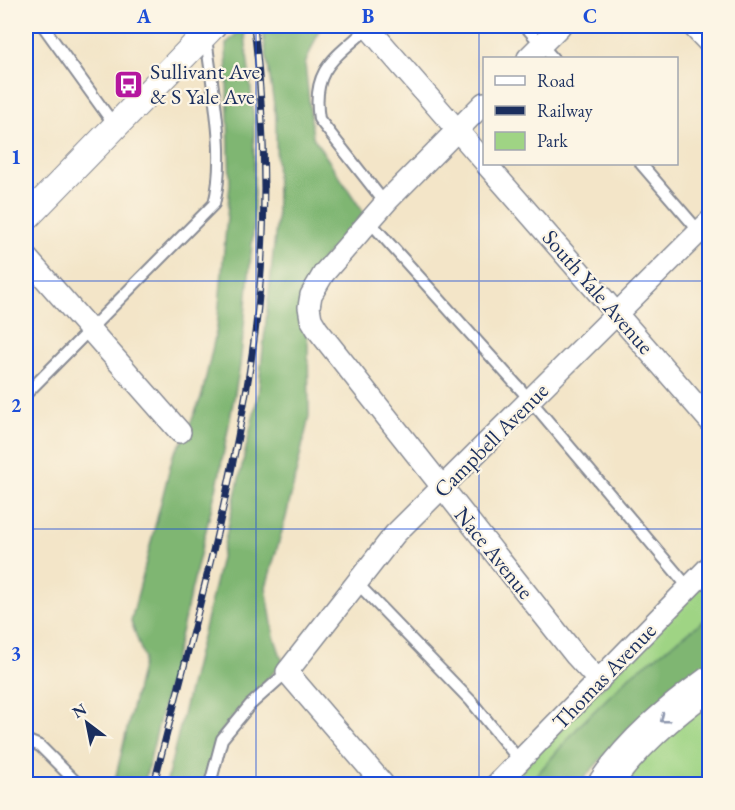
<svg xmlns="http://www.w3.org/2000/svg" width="735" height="810" font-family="'EB Garamond',serif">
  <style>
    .green { fill: #9fd484; stroke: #5d8271; stroke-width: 1.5 }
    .forest { fill: #7fb672; stroke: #4d7268; stroke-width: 1.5 }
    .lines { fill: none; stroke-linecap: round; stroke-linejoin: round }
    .service-casing { stroke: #878a93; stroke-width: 14 }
    .minor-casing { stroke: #878a93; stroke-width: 24 }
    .tertiary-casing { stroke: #878a93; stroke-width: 28 }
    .motorway-casing { stroke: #878a93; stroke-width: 36 }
    .service { stroke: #fff; stroke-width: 10 }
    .minor { stroke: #fff; stroke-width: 21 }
    .tertiary { stroke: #fff; stroke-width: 26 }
    .motorway { stroke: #fff; stroke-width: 33 }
    .rail-casing { stroke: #1b2f5e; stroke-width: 7 }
    .rail { stroke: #fcf5e5; stroke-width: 4.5; stroke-dasharray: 14; stroke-linecap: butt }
    .oneway { stroke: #8d97ae }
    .grid { fill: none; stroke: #1d4ed8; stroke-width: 1.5; stroke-opacity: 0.55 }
    .labels { text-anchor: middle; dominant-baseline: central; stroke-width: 4.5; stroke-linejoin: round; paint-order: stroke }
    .poi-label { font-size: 22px; fill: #1b2f5e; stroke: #fcf5e5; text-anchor: start }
    .street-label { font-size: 22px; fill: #1b2f5e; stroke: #fcf5e5 }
    .neatline { fill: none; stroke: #1d4ed8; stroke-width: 2 }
    .grid-label { font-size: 20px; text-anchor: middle; font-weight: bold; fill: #1d4ed8 }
  </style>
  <rect width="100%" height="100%" fill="#fcf5e5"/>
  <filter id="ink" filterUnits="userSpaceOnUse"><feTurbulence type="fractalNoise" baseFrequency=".0167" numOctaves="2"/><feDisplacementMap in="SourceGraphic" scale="12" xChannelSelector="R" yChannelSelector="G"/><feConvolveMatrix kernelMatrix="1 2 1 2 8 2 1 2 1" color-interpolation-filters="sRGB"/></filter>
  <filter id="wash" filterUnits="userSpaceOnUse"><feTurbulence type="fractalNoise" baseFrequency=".008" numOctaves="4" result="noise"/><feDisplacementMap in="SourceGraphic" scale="24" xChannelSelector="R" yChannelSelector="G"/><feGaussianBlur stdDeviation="1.35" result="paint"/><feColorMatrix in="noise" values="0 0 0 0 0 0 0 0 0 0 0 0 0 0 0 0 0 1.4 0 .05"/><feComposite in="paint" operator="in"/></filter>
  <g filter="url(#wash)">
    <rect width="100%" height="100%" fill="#f3e5c8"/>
    <path class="green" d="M 709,576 L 709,617 L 631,675 L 580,725 L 529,784 L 508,784 Z
      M 709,695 L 709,784 L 618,784 Z"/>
    <path class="forest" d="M 244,26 L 254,119 L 254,224 L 240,366 L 219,477 L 144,784 L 114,784 L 144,658 L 131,621 L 173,455 L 185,437 L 202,395 L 217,328 L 230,184 L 226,44 Z
      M 262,26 L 321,26 L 305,64 L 313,137 L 365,215 L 321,261 L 305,288 L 303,311 L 308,343 L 309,417 L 286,517 L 266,587 L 274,636 L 283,662 L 229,721 L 217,739 L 204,784 L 166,784 L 214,588 L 258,396 L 277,217 L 276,118 Z
      M 709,617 L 709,664 L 662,700 L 626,731 L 579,784 L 529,784 L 580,725 L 631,675 Z"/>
  </g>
  <g filter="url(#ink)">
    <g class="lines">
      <defs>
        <path id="service" d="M 43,26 L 115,126
          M 525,26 L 553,58
          M 369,27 C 335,58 311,69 319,119 L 385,203
          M 641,164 L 710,244
          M 370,222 L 531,401 L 689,588
          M 26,394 L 214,204 C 227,153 212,90 206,37
          M 357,583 L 471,701 L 520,761
          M 26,740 L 40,746 L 78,784
          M 210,784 L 222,739 L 250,705 L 287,672"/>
        <path id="minor" d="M 367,26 L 484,161
          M 693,26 L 710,44
          M 528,58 L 560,26
          M 484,103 L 388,200 L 324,273 L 311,295 L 309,307 L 311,319 L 317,329 L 576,656 L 599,681
          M 486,164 L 710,421
          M 26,257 L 180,432
          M 383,784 L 287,672 L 395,534 L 710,221
          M 497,784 L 710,566"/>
        <path id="tertiary" d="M 26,218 L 213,26"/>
        <path id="motorway" d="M 605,784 C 632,744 670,712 710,683"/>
      </defs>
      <use href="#service" class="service-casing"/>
      <use href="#minor" class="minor-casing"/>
      <use href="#tertiary" class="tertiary-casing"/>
      <use href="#motorway" class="motorway-casing"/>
      <use href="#service" class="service"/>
      <use href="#minor" class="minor"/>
      <use href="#tertiary" class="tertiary"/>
      <use href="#motorway" class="motorway"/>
      <defs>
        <path id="rail" d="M 154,784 C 191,635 235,486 255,333 C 268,231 266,127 254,26"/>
      </defs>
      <use href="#rail" class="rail-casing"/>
      <use href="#rail" class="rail"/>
    </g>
    <defs><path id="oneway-chevron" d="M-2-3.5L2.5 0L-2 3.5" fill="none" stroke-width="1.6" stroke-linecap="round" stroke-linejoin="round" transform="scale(1.5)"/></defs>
    <use class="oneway" href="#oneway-chevron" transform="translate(664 719) rotate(142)"/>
  </g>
  <path class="grid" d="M 256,26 L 256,784M 479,26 L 479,784M 26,281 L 710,281M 26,529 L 710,529"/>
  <defs>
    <symbol id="bus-square" viewBox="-11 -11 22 22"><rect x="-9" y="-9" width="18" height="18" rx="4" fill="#b5179e" stroke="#fcf5e5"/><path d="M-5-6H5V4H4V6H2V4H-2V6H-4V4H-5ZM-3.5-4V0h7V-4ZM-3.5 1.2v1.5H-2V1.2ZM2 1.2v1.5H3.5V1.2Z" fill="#fff"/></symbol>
  </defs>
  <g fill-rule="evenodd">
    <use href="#bus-square" x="112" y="68" width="33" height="33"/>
  </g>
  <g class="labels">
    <g class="poi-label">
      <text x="150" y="71">Sullivant Ave<tspan x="150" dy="25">&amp; S Yale Ave</tspan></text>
    </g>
    <g class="street-label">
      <text transform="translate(598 292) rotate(49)">South Yale Avenue</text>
      <text transform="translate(491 440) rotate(-45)">Campbell Avenue</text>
      <text transform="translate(494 553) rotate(51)">Nace Avenue</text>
      <text transform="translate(604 676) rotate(-46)">Thomas Avenue</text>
    </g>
  </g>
  <rect width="735" height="810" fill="none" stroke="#fcf5e5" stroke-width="66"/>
  <rect x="483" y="57" width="195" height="108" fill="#fcf5e5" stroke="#a2a6af" stroke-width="1.5"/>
  <rect x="495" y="76" width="30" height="9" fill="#ffffff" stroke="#a2a6af" stroke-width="1.5"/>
  <text x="537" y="87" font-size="18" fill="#1b2f5e">Road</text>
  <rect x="495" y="106" width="30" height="9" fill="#1b2f5e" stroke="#a2a6af" stroke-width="1.5"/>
  <text x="537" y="117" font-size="18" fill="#1b2f5e">Railway</text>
  <rect x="495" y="132" width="30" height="18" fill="#9fd484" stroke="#a2a6af" stroke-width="1.5"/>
  <text x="537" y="147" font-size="18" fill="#1b2f5e">Park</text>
  <g transform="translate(87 723) rotate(328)" stroke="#fcf5e5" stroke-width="4.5" paint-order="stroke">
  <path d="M0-4.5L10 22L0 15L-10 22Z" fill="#1b2f5e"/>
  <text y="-9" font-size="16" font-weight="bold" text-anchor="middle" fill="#1b2f5e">N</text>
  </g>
  <rect x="33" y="33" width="669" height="744" class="neatline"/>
  <g class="grid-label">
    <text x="144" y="23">A</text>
    <text x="368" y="23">B</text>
    <text x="590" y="23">C</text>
    <text x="16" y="164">1</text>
    <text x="16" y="412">2</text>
    <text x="16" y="660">3</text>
  </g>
</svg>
